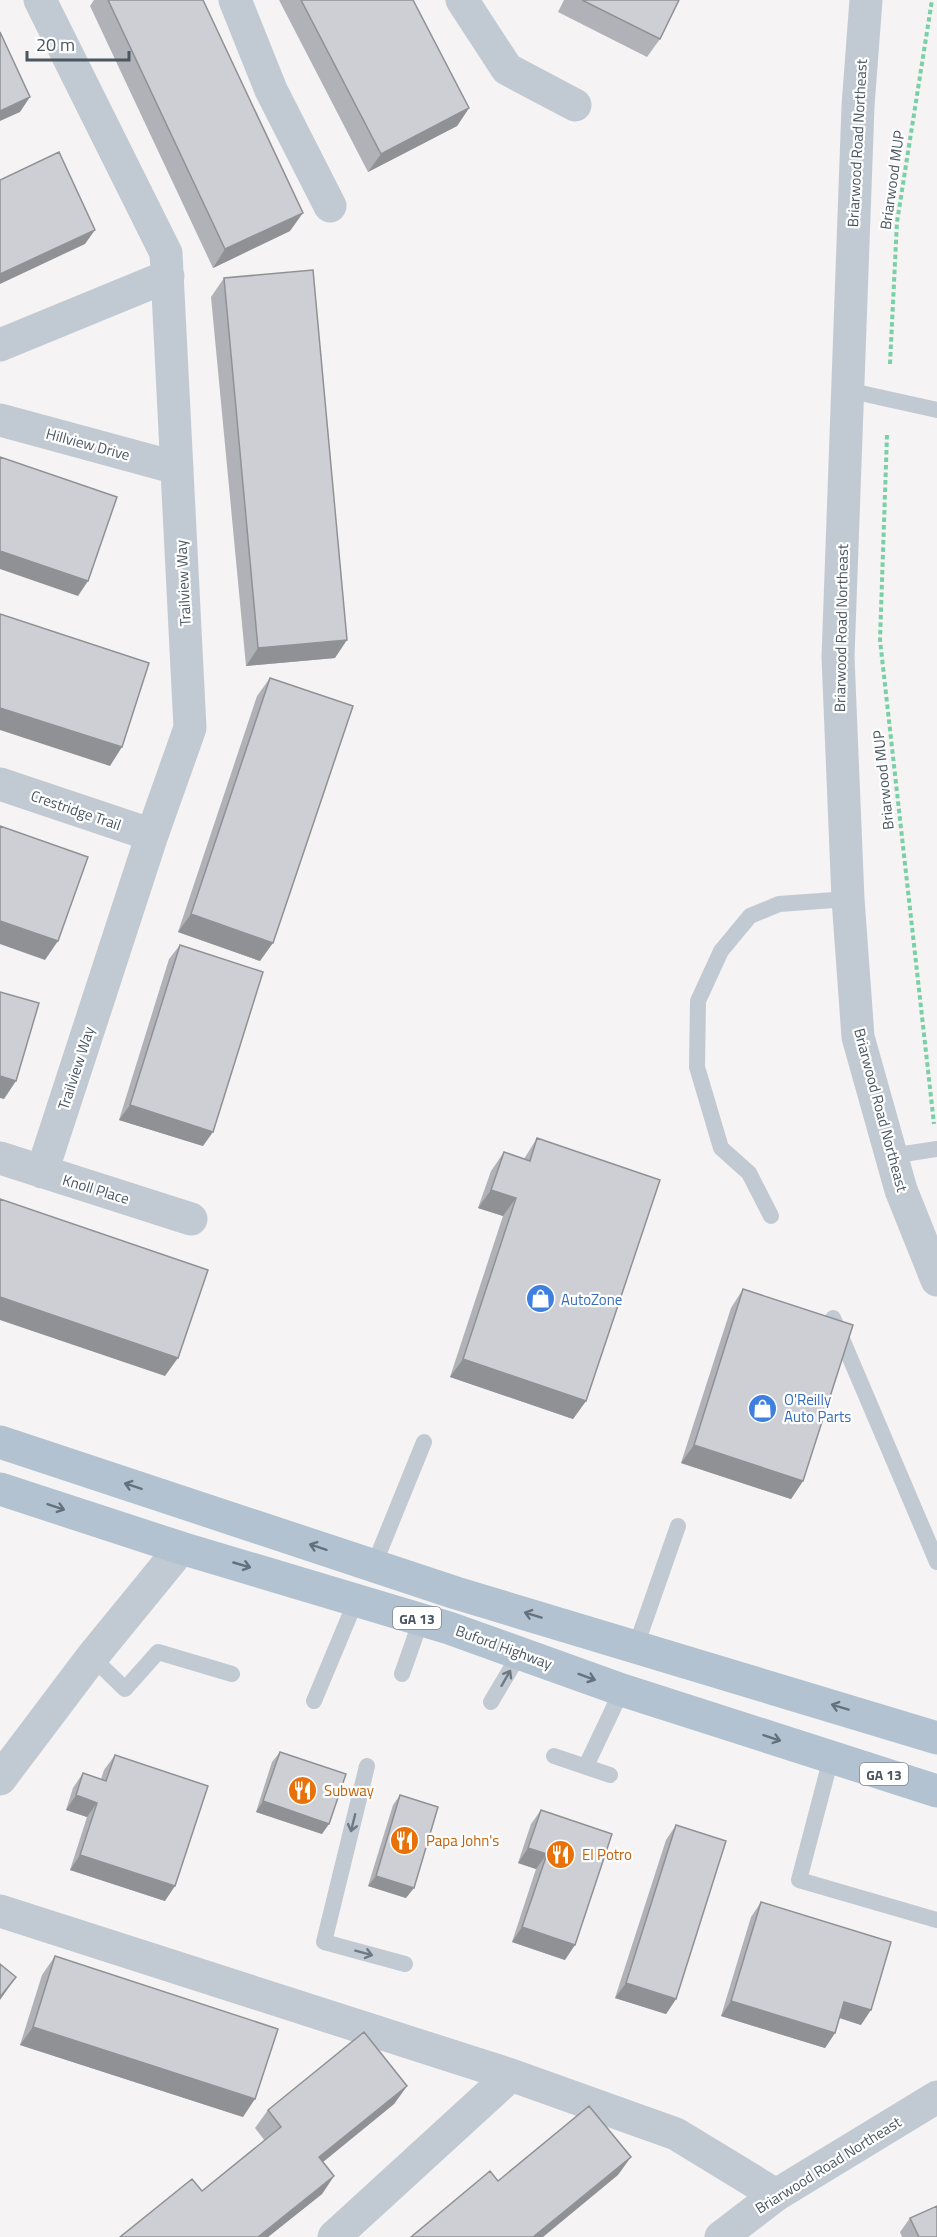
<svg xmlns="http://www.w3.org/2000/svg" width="937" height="2237" font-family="'Titillium Web',sans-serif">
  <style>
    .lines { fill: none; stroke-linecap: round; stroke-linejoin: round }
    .path { stroke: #7ad0a6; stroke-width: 4; stroke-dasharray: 4.5 3; stroke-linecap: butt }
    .service { stroke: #c1cad2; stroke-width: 16 }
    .minor { stroke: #c1cad2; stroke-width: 33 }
    .tertiary { stroke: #c1cad2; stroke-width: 33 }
    .primary { stroke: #b3c2d1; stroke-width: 33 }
    .wall { fill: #b0b2b7 }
    .shaded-wall { fill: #909195 }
    .building { fill: #cdcfd5; stroke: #909195; stroke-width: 1.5 }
    .oneway { stroke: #64717d }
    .oneway2 { stroke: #6e7983 }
    .labels { text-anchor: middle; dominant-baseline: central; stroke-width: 4.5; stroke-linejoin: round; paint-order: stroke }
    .shield { fill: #fff; stroke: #808990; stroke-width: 1.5 }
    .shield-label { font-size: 14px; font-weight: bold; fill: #4a5661 }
    .street-label { font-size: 15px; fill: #4a5661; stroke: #fff }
    .shop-label { font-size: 15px; fill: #366cbe; stroke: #fff; text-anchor: start }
    .food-label { font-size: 15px; fill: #c56008; stroke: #fff; text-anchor: start }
  </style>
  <rect width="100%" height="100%" fill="#f5f3f3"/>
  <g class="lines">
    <path class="path" d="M 890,364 L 897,222 L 932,0
      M 887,435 L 880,640 L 934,1124"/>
    <path class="service" d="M 847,390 L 937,410
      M 891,1156 L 937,1149
      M 771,1216 L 749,1173 L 721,1148 L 697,1067 L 698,1001 L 721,951 L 750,916 L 779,904 L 848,899
      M 833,1318 L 937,1562
      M 374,1565 L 424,1442
      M 636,1646 L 678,1526
      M 92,1657 L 125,1689 L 158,1652 L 232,1674
      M 402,1674 L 421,1620
      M 314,1701 L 357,1598
      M 491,1702 L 520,1653
      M 554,1756 L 610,1775
      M 831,1758 L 799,1880 L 937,1920
      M 367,1766 L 324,1942 L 405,1964
      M 586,1766 L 622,1690"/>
    <path class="minor" d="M 40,0 L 166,253 L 190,728 L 152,835 L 42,1172
      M 235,0 L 271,90 L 330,206
      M 462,0 L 507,69 L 575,105
      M 0,345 L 168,276
      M 0,420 L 177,468
      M 0,784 L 152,835
      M 0,1158 L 191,1219
      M 0,1779 L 92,1657 L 181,1548
      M 0,1911 L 511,2075 L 676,2134 L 776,2195
      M 334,2237 L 511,2075"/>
    <path class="tertiary" d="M 866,0 L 858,106 L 838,657 L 848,899 L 858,1037 L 901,1190 L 937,1280
      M 721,2237 L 776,2195 L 937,2097"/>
    <path class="primary" d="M 0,1442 L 456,1593 L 937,1738
      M 0,1489 L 181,1548 L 449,1628 L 622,1690 L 937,1791"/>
  </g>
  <path class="wall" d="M 94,0 L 203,0 L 290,231 L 213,268 L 90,6 Z
    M 279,0 L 413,0 L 469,108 L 457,126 L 368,172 Z
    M 564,0 L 679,0 L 660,39 L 647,57 L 558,12 Z
    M 224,278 L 335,658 L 246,666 L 211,297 Z
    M 270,678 L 260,961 L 178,932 L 257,696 Z
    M 180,945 L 203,1146 L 119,1120 L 169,959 Z
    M 537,1138 L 586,1401 L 573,1419 L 450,1377 L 503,1216 L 478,1208 L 491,1171 L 504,1152 L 524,1159 Z
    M 743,1289 L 803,1481 L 791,1499 L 681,1463 L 731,1308 Z
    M 280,1752 L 322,1834 L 256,1812 L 272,1762 Z
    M 115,1755 L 165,1901 L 70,1870 L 87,1817 L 66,1810 L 73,1788 L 83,1773 L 101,1779 L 104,1770 Z
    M 400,1795 L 406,1898 L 368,1886 L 393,1805 Z
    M 541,1810 L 565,1960 L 512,1942 L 536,1869 L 518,1863 L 531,1824 Z
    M 676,1825 L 676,1999 L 666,2014 L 615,1998 L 666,1840 Z
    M 761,1902 L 861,2025 L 839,2018 L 835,2033 L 825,2048 L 721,2016 L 751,1917 Z
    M 55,1956 L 243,2117 L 20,2045 L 42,1975 Z
    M 407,2086 L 394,2104 L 323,2162 L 334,2176 L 322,2194 L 268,2237 L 120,2237 L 202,2191 L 265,2141 L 255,2128 L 268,2110 Z
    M 910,2218 L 937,2237 L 902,2237 L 900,2232 Z"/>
  <path class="shaded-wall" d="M 30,97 L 20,112 L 0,121 L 0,111 Z
    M 469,108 L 457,126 L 368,172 L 381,154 Z
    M 303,213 L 290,231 L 213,268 L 225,249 Z
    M 95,230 L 85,244 L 0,284 L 0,274 Z
    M 0,551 L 88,581 L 78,596 L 0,569 Z
    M 347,640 L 335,658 L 246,666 L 258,648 Z
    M 0,708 L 122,747 L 110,766 L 0,730 Z
    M 191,914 L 273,943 L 260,961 L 178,932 Z
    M 0,921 L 58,941 L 45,960 L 0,944 Z
    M 0,1076 L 16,1081 L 4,1099 L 0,1098 Z
    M 130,1105 L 213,1132 L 203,1146 L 119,1120 Z
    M 491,1190 L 516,1198 L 503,1216 L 478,1208 Z
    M 0,1297 L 178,1358 L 165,1376 L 0,1320 Z
    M 463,1359 L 586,1401 L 573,1419 L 450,1377 Z
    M 694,1445 L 803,1481 L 791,1499 L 681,1463 Z
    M 76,1795 L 97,1803 L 87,1817 L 66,1810 Z
    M 263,1801 L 329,1824 L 322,1834 L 256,1812 Z
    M 528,1848 L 547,1854 L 536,1869 L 518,1863 Z
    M 80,1855 L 175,1886 L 165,1901 L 70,1870 Z
    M 376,1876 L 414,1888 L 406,1898 L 368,1886 Z
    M 522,1927 L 575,1945 L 565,1960 L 512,1942 Z
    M 16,1977 L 0,2000 L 0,1997 Z
    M 626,1983 L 676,1999 L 666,2014 L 615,1998 Z
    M 731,2001 L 835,2033 L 825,2048 L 721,2016 Z
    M 844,2002 L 871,2010 L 861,2025 L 834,2016 Z
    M 33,2027 L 255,2099 L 243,2117 L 20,2045 Z
    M 407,2086 L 394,2104 L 307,2175 L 319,2157 Z
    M 631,2157 L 618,2175 L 543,2237 L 533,2237 Z
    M 334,2176 L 322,2194 L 268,2237 L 258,2237 Z"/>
  <path class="building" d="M 108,0 L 203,0 L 303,213 L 225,249 Z
    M 301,0 L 413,0 L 469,108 L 381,154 Z
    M 582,0 L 679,0 L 660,39 Z
    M 0,32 L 30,97 L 0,111 Z
    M 59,152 L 95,230 L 0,274 L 0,180 Z
    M 313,270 L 347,640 L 258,648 L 224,278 Z
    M 0,457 L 117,497 L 88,581 L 0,551 Z
    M 0,614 L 149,663 L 122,747 L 0,708 Z
    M 270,678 L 353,706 L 273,943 L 191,914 Z
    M 0,826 L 88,857 L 58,941 L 0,921 Z
    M 180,945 L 263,972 L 213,1132 L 130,1105 Z
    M 0,992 L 39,1003 L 16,1081 L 0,1076 Z
    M 537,1138 L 660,1180 L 586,1401 L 463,1359 L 516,1198 L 491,1190 L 504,1152 L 530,1161 Z
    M 0,1199 L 208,1270 L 178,1358 L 0,1297 Z
    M 743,1289 L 853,1325 L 803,1481 L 694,1445 Z
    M 280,1752 L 346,1774 L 329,1824 L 263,1801 Z
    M 115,1755 L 208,1786 L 175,1886 L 80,1855 L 97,1803 L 76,1795 L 83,1773 L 106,1781 Z
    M 400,1795 L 438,1807 L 414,1888 L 376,1876 Z
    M 541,1810 L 612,1834 L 575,1945 L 522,1927 L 547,1854 L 528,1848 Z
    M 676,1825 L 726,1841 L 676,1999 L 626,1983 Z
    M 761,1902 L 891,1942 L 871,2010 L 844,2002 L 835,2033 L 731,2001 Z
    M 55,1956 L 278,2029 L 255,2099 L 33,2027 Z
    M 0,1964 L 16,1977 L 0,1997 Z
    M 364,2032 L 407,2086 L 319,2157 L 334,2176 L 258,2237 L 120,2237 L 192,2179 L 202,2191 L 281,2127 L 268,2110 Z
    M 589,2106 L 631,2157 L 533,2237 L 411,2237 L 490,2171 L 498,2181 Z
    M 937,2206 L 937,2237 L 919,2237 L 910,2218 Z"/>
  <defs><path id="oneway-shaft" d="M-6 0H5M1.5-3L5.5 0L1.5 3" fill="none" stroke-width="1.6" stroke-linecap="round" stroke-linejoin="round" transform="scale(1.5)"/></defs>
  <g class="oneway">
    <use href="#oneway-shaft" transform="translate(133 1486) rotate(-162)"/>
    <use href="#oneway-shaft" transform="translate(56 1507) rotate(18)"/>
    <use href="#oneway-shaft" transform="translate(318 1547) rotate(-162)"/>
    <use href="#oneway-shaft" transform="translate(242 1565) rotate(16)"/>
    <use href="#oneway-shaft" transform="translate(533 1615) rotate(-163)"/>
    <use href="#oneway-shaft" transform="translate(587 1677) rotate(20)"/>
    <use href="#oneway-shaft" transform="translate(840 1707) rotate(-163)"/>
    <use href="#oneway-shaft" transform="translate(772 1738) rotate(18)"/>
  </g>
  <g class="oneway2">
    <use href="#oneway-shaft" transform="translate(506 1678) rotate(-60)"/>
    <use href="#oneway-shaft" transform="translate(353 1823) rotate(104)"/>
    <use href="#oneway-shaft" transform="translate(364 1953) rotate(15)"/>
  </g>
  <defs>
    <symbol id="shop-disc" viewBox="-11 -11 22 22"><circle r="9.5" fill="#3f7fe0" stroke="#fff"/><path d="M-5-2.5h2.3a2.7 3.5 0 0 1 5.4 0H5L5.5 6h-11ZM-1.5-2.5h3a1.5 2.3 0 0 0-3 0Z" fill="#fff"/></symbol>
    <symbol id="restaurant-disc" viewBox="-11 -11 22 22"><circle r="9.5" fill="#e8710a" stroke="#fff"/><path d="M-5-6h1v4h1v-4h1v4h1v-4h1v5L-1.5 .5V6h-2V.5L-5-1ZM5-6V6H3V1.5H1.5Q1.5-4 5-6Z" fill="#fff"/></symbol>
  </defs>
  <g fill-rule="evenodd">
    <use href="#shop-disc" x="524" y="1282" width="33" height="33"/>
    <use href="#shop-disc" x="746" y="1392" width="33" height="33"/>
    <use href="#restaurant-disc" x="286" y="1774" width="33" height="33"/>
    <use href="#restaurant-disc" x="388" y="1824" width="33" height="33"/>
    <use href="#restaurant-disc" x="544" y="1838" width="33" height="33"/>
  </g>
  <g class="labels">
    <g class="shield">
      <rect x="393" y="1607" width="48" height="22" rx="4.5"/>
      <rect x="860" y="1763" width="48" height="22" rx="4.5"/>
    </g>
    <g class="shield-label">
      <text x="417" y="1618">GA 13</text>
      <text x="884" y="1774">GA 13</text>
    </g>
    <g class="street-label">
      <text transform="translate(857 143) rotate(-87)">Briarwood Road Northeast</text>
      <text transform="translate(892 180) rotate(-82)">Briarwood MUP</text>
      <text transform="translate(88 444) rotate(15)">Hillview Drive</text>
      <text transform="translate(183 583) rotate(-93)">Trailview Way</text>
      <text transform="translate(841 628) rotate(-89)">Briarwood Road Northeast</text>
      <text transform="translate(883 780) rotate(-96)">Briarwood MUP</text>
      <text transform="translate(76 810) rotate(19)">Crestridge Trail</text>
      <text transform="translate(76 1068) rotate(-72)">Trailview Way</text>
      <text transform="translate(881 1110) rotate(75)">Briarwood Road Northeast</text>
      <text transform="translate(96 1189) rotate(17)">Knoll Place</text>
      <text transform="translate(504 1647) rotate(20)">Buford Highway</text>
      <text transform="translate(828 2165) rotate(-32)">Briarwood Road Northeast</text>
    </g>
    <g class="shop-label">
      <text x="561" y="1299">AutoZone</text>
      <text x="784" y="1399">O'Reilly<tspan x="784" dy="17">Auto Parts</tspan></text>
    </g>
    <g class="food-label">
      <text x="324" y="1790">Subway</text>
      <text x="426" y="1840">Papa John's</text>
      <text x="582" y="1854">El Potro</text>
    </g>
  </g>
  <path d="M27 51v9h102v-9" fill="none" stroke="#4a5661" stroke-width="3"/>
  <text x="36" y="51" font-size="18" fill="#4a5661" stroke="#ffffff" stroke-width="4.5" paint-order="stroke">20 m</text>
</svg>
